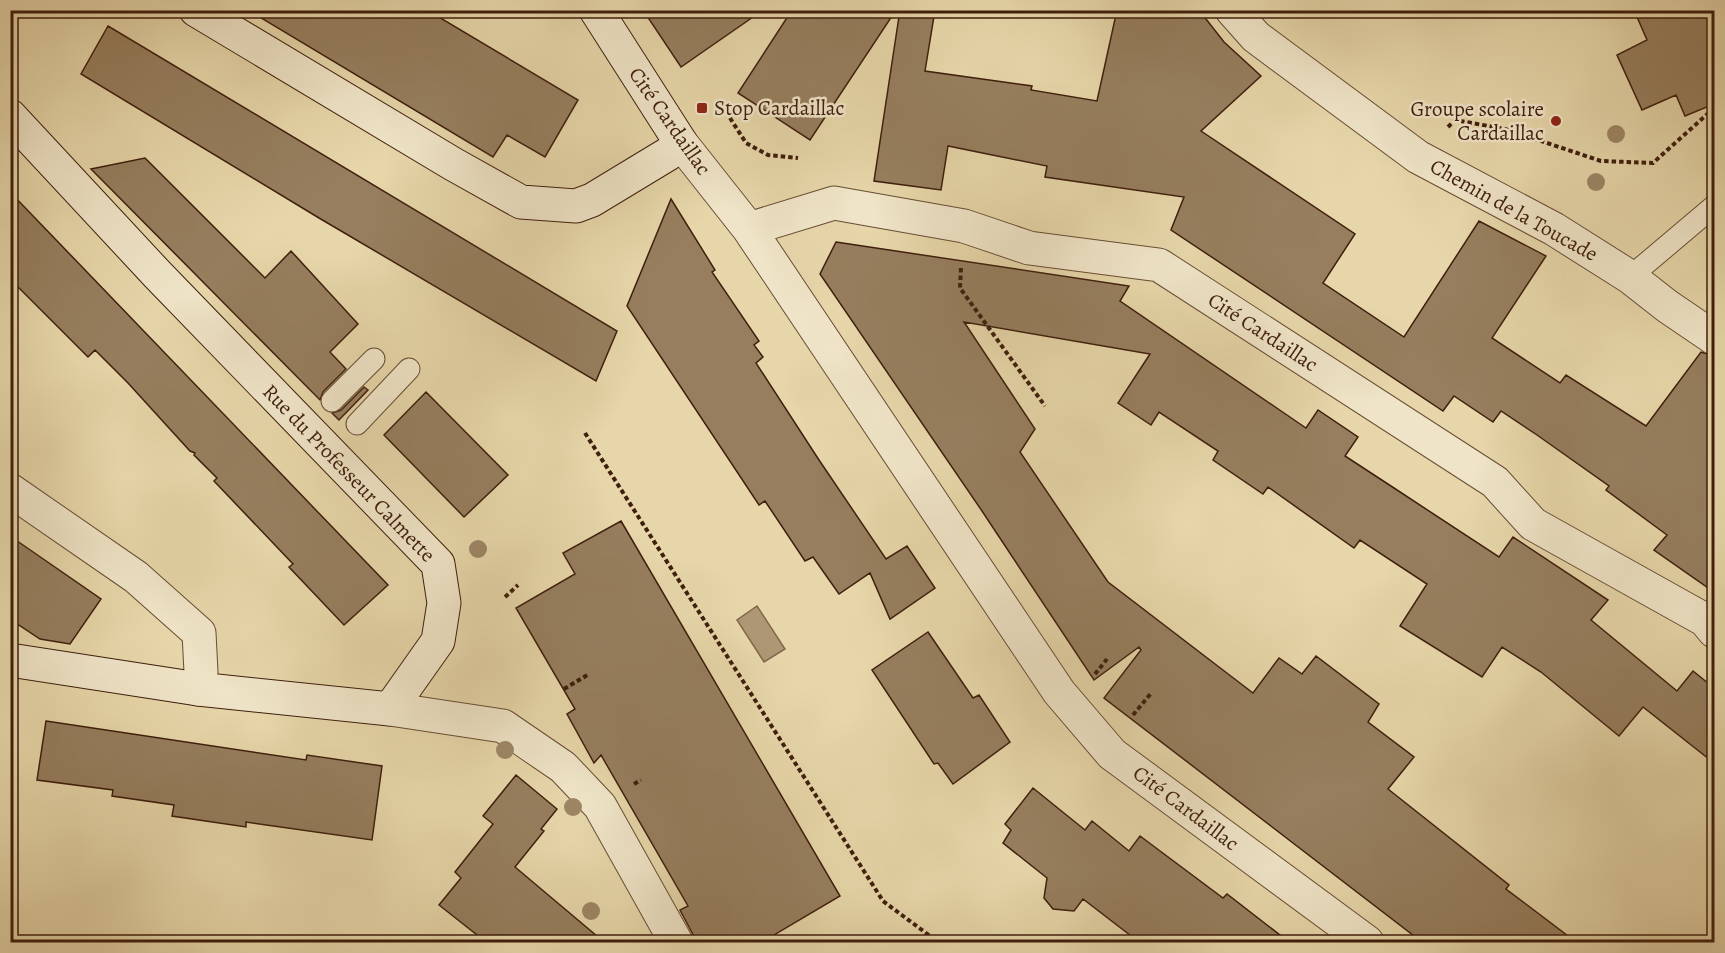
<svg xmlns="http://www.w3.org/2000/svg" width="1725" height="953" font-family="Alegreya,serif">
  <style>
    .water { fill: #ad9774; stroke: #81674b; stroke-width: 1.5 }
    .building { fill: #967e5e; stroke: #3f1e0d; stroke-width: 1.5 }
    .lines { fill: none; stroke-linecap: round; stroke-linejoin: round }
    .lane-casing { stroke: #694c34; stroke-width: 23 }
    .street-casing { stroke: #694c34; stroke-width: 35 }
    .secondary-casing { stroke: #3f1e0d; stroke-width: 35 }
    .path { stroke: #3f1e0d; stroke-width: 4; stroke-dasharray: 4.5 3; stroke-linecap: butt }
    .lane { stroke: #efe4c7; stroke-width: 21 }
    .street { stroke: #efe4c7; stroke-width: 33 }
    .secondary { stroke: #efe4c7; stroke-width: 33 }
    .tree { fill: #9d8665 }
    .poi-dot { fill: #8f2418; stroke: #efe4c7; stroke-width: 2 }
    .labels { text-anchor: middle; dominant-baseline: central; stroke-width: 5; stroke-linejoin: round; paint-order: stroke }
    .poi-label { font-size: 21px; fill: #3f1e0d; stroke: #efe4c7; text-anchor: start }
    .street-label { font-size: 21px; fill: #3f1e0d; stroke: #efe4c7 }
  </style>
  <rect width="100%" height="100%" fill="#e6d6a9"/>
  <filter id="stains"><feTurbulence type="fractalNoise" baseFrequency=".00333" numOctaves="4"/><feColorMatrix values="0 0 0 0 .2 0 0 0 0 .09 0 0 0 0 .02 0 0 0 .5 -.17"/></filter>
  <radialGradient id="worn" r=".72"><stop offset=".6" stop-color="#630" stop-opacity="0"/><stop offset="1" stop-color="#630" stop-opacity=".3"/></radialGradient>
  <path class="water" d="M 757,606 L 785,649 L 764,662 L 737,620 Z"/>
  <path class="building" d="M 248,10 L 427,10 L 578,100 L 545,157 L 507,135 L 493,157 Z
    M 643,10 L 763,10 L 681,67 Z
    M 792,10 L 896,10 L 810,140 L 738,93 Z
    M 900,10 L 935,10 L 925,71 L 1032,86 L 1031,90 L 1097,101 L 1117,10 L 1199,10 L 1224,42 L 1261,76 L 1201,131 L 1355,234 L 1323,283 L 1404,337 L 1479,221 L 1546,256 L 1492,338 L 1560,383 L 1566,375 L 1646,426 L 1701,352 L 1714,356 L 1714,592 L 1654,550 L 1667,535 L 1606,490 L 1609,486 L 1537,435 L 1501,411 L 1493,422 L 1454,396 L 1443,411 L 1171,230 L 1184,197 L 1045,177 L 1047,166 L 948,146 L 941,190 L 874,181 Z
    M 1634,10 L 1714,10 L 1714,104 L 1685,116 L 1676,95 L 1642,110 L 1617,55 L 1647,40 Z
    M 108,26 L 617,331 L 596,381 L 319,218 L 81,74 Z
    M 145,158 L 265,278 L 291,251 L 358,324 L 330,352 L 346,369 L 323,392 L 320,400 L 91,169 Z
    M 10,192 L 388,585 L 344,625 L 289,567 L 293,564 L 214,481 L 217,478 L 194,455 L 195,453 L 190,451 L 128,383 L 95,350 L 88,357 L 10,279 Z
    M 671,199 L 715,270 L 712,272 L 759,341 L 754,345 L 763,357 L 756,363 L 819,460 L 886,559 L 907,546 L 935,588 L 890,619 L 870,573 L 839,594 L 813,557 L 805,561 L 765,501 L 759,505 L 627,306 Z
    M 836,242 L 1129,286 L 1120,301 L 1284,413 L 1306,428 L 1318,410 L 1358,437 L 1345,456 L 1394,488 L 1499,557 L 1513,537 L 1608,600 L 1591,620 L 1677,691 L 1693,671 L 1714,688 L 1714,763 L 1643,707 L 1619,736 L 1541,672 L 1502,647 L 1482,677 L 1400,626 L 1427,584 L 1360,540 L 1354,548 L 1268,487 L 1263,494 L 1213,460 L 1218,451 L 1159,412 L 1151,425 L 1118,403 L 1150,354 L 964,322 L 1035,429 L 1020,452 L 1108,582 L 1253,693 L 1279,658 L 1302,674 L 1316,656 L 1379,704 L 1368,722 L 1414,757 L 1388,789 L 1509,885 L 1506,889 L 1576,942 L 1422,942 L 1104,698 L 1141,650 L 1139,647 L 1094,680 L 982,511 L 820,274 Z
    M 364,387 L 368,390 L 339,420 L 332,413 L 341,410 Z
    M 426,392 L 508,475 L 464,517 L 384,435 Z
    M 621,521 L 840,896 L 762,942 L 697,942 L 680,910 L 688,906 L 601,755 L 594,763 L 567,714 L 575,709 L 516,608 L 575,574 L 563,553 Z
    M 10,536 L 101,599 L 70,644 L 40,639 L 10,619 Z
    M 928,632 L 973,698 L 979,695 L 1010,742 L 953,784 L 938,763 L 934,764 L 872,670 Z
    M 46,721 L 306,760 L 307,755 L 382,766 L 372,840 L 246,822 L 246,827 L 172,816 L 174,805 L 112,796 L 113,790 L 37,780 Z
    M 516,775 L 557,809 L 541,829 L 544,831 L 515,867 L 604,942 L 486,942 L 439,905 L 461,878 L 455,872 L 493,824 L 483,816 Z
    M 1033,788 L 1085,830 L 1092,821 L 1129,851 L 1140,836 L 1223,898 L 1227,894 L 1289,942 L 1139,942 L 1083,899 L 1074,911 L 1053,909 L 1044,898 L 1047,878 L 1003,843 L 1011,830 L 1005,824 Z"/>
  <g class="lines">
    <defs>
      <path id="lane" d="M 1630,277 L 1714,206
        M 332,401 L 374,359
        M 357,424 L 409,369"/>
      <path id="street" d="M 1232,10 L 1256,37 L 1418,157 L 1554,229 L 1630,277 L 1667,306 L 1714,338
        M 681,143 L 749,229 L 1059,692 L 1112,754 L 1367,942
        M 749,229 L 834,203 L 964,226 L 1029,248 L 1159,265 L 1495,482 L 1533,524 L 1705,620 L 1714,631
        M 10,490 L 136,577 L 199,633 L 201,672 L 198,689
        M 390,709 L 503,726 L 563,767 L 600,806 L 676,942"/>
      <path id="secondary" d="M 196,10 L 453,164 L 521,202 L 576,206 L 592,200 L 668,154 L 681,143 L 596,10
        M 10,116 L 157,274 L 438,564 L 444,603 L 438,641 L 390,709 L 198,689 L 10,660"/>
    </defs>
    <use href="#lane" class="lane-casing"/>
    <use href="#street" class="street-casing"/>
    <use href="#secondary" class="secondary-casing"/>
    <path class="path" d="M 730,118 L 746,143 L 768,155 L 798,158
      M 1448,127 L 1455,120 L 1505,129 L 1601,161 L 1653,163 L 1714,108
      M 961,268 L 960,288 L 1045,406
      M 585,433 L 883,901 L 938,942
      M 505,597 L 518,585
      M 1095,674 L 1107,659
      M 564,689 L 589,674
      M 1133,715 L 1152,692
      M 634,784 L 641,780
      M 905,942 L 929,937"/>
    <use href="#lane" class="lane"/>
    <use href="#street" class="street"/>
    <use href="#secondary" class="secondary"/>
  </g>
  <g class="tree">
    <circle cx="1616" cy="134" r="9"/>
    <circle cx="1596" cy="182" r="9"/>
    <circle cx="478" cy="549" r="9"/>
    <circle cx="505" cy="750" r="9"/>
    <circle cx="573" cy="807" r="9"/>
    <circle cx="591" cy="911" r="9"/>
  </g>
  <g class="poi-dot">
    <rect x="696" y="102" width="12" height="12" rx="3"/>
    <circle cx="1556" cy="121" r="6"/>
  </g>
  <g class="labels">
    <g class="poi-label">
      <text x="714" y="108">Stop Cardaillac</text>
      <text x="1544" y="109" text-anchor="end">Groupe scolaire<tspan x="1544" dy="24">Cardaillac</tspan></text>
    </g>
    <g class="street-label">
      <text transform="translate(670 121) rotate(55)">Cité Cardaillac</text>
      <text transform="translate(1514 210) rotate(29)">Chemin de la Toucade</text>
      <text transform="translate(1263 332) rotate(33)">Cité Cardaillac</text>
      <text transform="translate(349 473) rotate(46)">Rue du Professeur Calmette</text>
      <text transform="translate(1186 808) rotate(37)">Cité Cardaillac</text>
    </g>
  </g>
  <rect width="1725" height="953" fill="none" stroke="#e6d6a9" stroke-width="36"/>
  <rect x="12" y="12" width="1701" height="929" fill="none" stroke="#3f1e0d" stroke-width="3"/>
  <rect x="18" y="18" width="1689" height="917" fill="none" stroke="#3f1e0d" stroke-width="1.5"/>
  <rect width="100%" height="100%" filter="url(#stains)"/>
  <rect width="100%" height="100%" fill="url(#worn)"/>
</svg>
